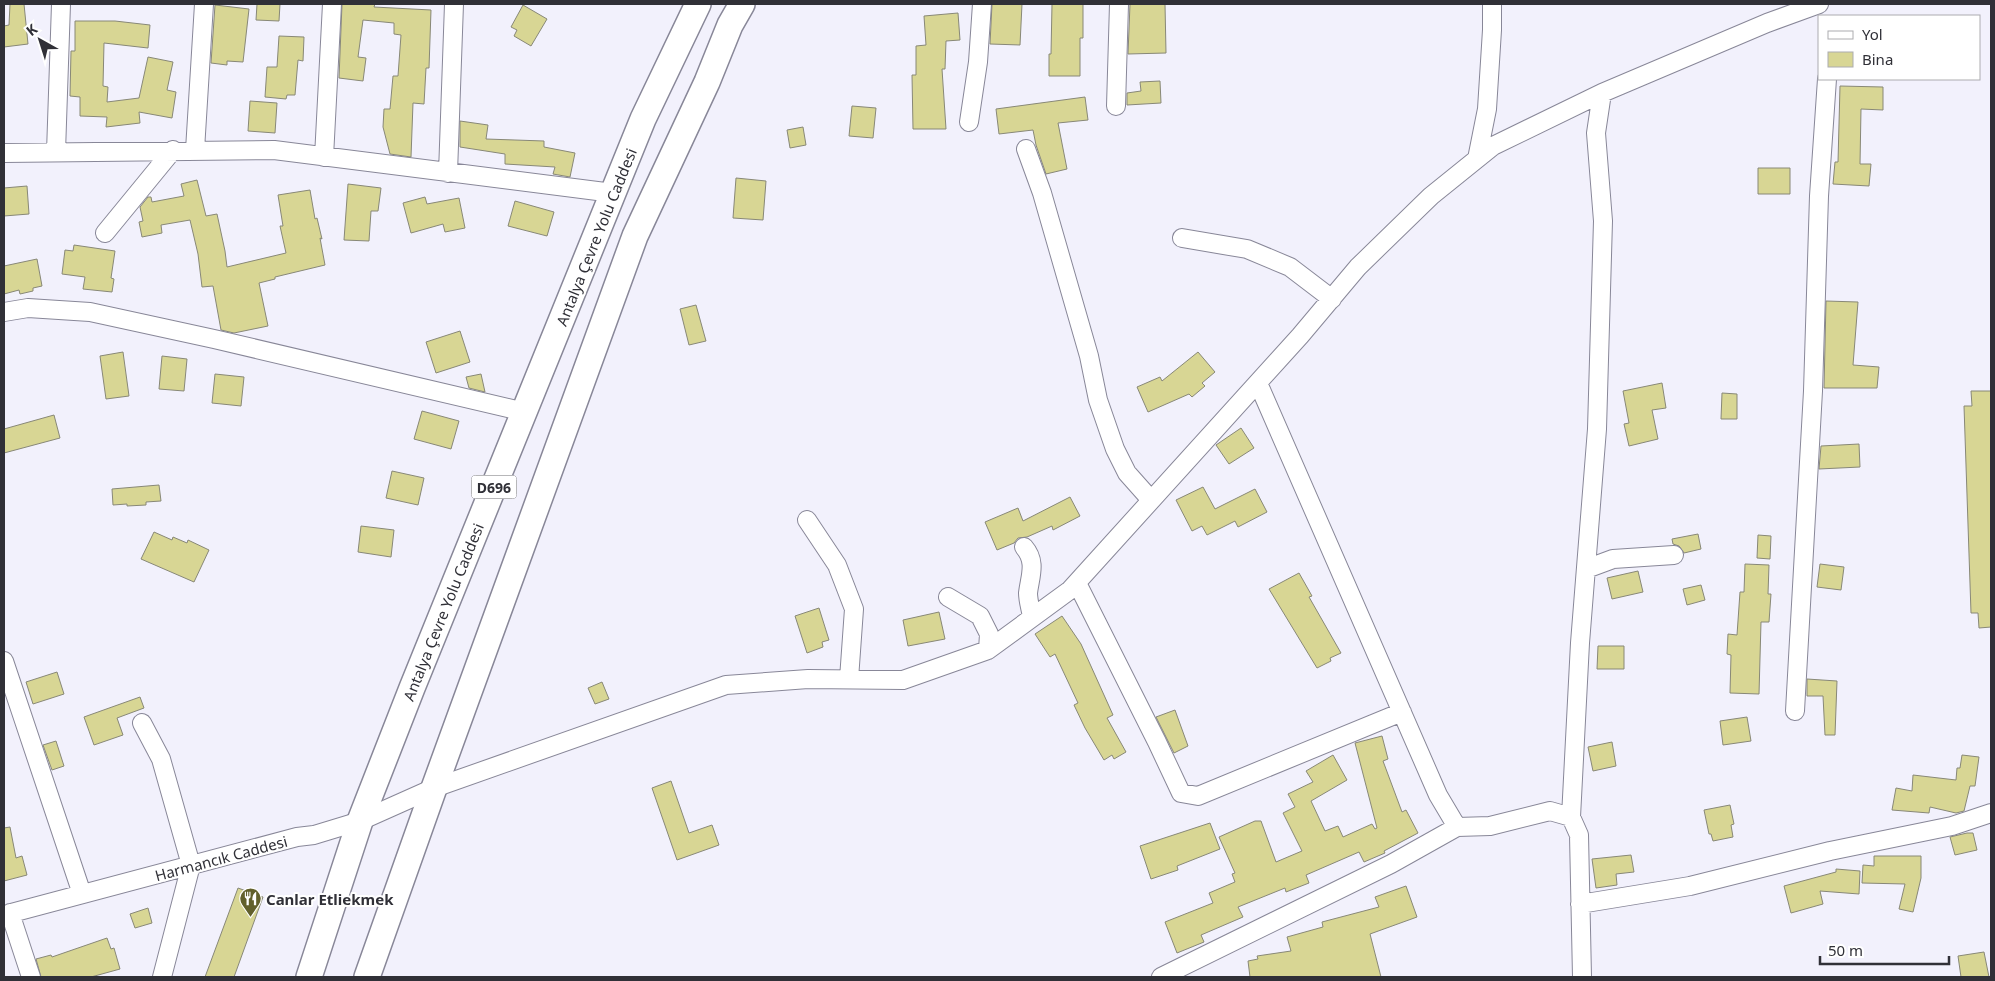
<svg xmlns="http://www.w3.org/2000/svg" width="1995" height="981" font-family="'Noto Sans',sans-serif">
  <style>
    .building { fill: #d8d694; stroke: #887 }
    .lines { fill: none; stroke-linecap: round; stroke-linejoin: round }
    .minor-casing { stroke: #888798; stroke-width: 20 }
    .highway-casing { stroke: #888798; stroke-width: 28 }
    .minor { stroke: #fff; stroke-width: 18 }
    .highway { stroke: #fff; stroke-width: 25 }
    .labels { text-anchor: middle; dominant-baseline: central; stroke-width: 4; stroke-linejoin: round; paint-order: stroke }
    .shield { fill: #fff; stroke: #6e6e73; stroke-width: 1 }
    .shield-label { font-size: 14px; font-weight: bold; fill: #303037 }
    .street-label { font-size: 15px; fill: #303037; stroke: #fff }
    .poi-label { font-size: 15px; font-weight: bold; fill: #303037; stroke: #fff; text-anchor: start }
  </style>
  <rect width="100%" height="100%" fill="#f2f1fc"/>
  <path class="building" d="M 10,4 L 24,4 L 28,44 L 4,47 L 4,26 L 9,25 Z
    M 257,4 L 280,4 L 279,21 L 256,20 Z
    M 342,4 L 375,4 L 374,7 L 431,10 L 429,68 L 426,68 L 424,104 L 413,103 L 411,157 L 390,154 L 383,127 L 384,109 L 390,109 L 393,76 L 398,76 L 401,35 L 394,34 L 394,23 L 363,20 L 358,57 L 366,58 L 363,81 L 339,78 Z
    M 992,4 L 1022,4 L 1020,45 L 990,44 Z
    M 1052,4 L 1083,4 L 1083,38 L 1080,38 L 1080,76 L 1049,76 L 1049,54 L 1051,54 Z
    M 1130,4 L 1165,4 L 1166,53 L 1128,54 Z
    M 215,5 L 249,9 L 243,62 L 227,61 L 227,65 L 211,63 Z
    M 523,5 L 547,19 L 531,46 L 514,36 L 517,30 L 511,27 Z
    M 958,13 L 960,40 L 946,41 L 945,69 L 942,69 L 946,129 L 913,129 L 912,75 L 916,75 L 916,46 L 926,45 L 924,16 Z
    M 75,21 L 115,21 L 150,25 L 148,48 L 104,43 L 103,86 L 108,87 L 107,102 L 139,98 L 148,57 L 173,62 L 167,90 L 176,92 L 172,118 L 139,112 L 140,123 L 106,127 L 107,117 L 80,116 L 80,97 L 70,96 L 71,51 L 75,51 Z
    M 279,36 L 304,37 L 303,61 L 298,60 L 295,95 L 287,95 L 286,99 L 265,97 L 267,67 L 277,67 Z
    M 1160,81 L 1161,103 L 1127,105 L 1127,93 L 1141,91 L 1140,82 Z
    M 1840,86 L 1883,87 L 1883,110 L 1861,109 L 1860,164 L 1871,164 L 1869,186 L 1833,184 L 1835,162 L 1838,162 Z
    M 1085,97 L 1088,120 L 1058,123 L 1067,169 L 1046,174 L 1036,145 L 1033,130 L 999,134 L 996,109 Z
    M 250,101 L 277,103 L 275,133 L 248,131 Z
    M 852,106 L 876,108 L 873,138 L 849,136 Z
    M 460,121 L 488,125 L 486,139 L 544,141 L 544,147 L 575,153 L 570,177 L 553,174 L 555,167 L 505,164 L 505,154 L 460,147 Z
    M 803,127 L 806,145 L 790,148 L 787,130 Z
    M 1758,168 L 1790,168 L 1790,194 L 1758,194 Z
    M 736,178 L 766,181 L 763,220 L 733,218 Z
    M 197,180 L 206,216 L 217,214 L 225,251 L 227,267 L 286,253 L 280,226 L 283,226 L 278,195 L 310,190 L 315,219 L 317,218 L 322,239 L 320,238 L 325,265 L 275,277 L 275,279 L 259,283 L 268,326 L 234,333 L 221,330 L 213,286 L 202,287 L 198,254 L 190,220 L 161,225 L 162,233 L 142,237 L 139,222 L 143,221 L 140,207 L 148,197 L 151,197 L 152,202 L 184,196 L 181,184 Z
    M 348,184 L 381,188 L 378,211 L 371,211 L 369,241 L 344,240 Z
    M 27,186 L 29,214 L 4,216 L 4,188 Z
    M 425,197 L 427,204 L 459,198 L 465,228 L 445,232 L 443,224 L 411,233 L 403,203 Z
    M 515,201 L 554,212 L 547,236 L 508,226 Z
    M 74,245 L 115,251 L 111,278 L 114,279 L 112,292 L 83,289 L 85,277 L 62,274 L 65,250 L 73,251 Z
    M 37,259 L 42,286 L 33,288 L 33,291 L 20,294 L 19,290 L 4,294 L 4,266 Z
    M 1826,301 L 1858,302 L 1853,365 L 1879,367 L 1877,388 L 1824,388 Z
    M 696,305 L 706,341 L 689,345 L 680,309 Z
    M 460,331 L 470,362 L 436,373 L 426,342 Z
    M 123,352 L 129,396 L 106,399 L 100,356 Z
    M 1198,352 L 1215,372 L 1202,383 L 1205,386 L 1192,397 L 1189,394 L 1148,412 L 1137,387 L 1160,377 L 1162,381 Z
    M 162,356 L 187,359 L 184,391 L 159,389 Z
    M 215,374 L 244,377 L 241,406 L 212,403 Z
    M 481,374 L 485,392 L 469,388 L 466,377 Z
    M 1662,383 L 1666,408 L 1652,410 L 1658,439 L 1629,446 L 1624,424 L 1629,423 L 1623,391 Z
    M 1971,391 L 1991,391 L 1991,627 L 1979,628 L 1978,613 L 1971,613 L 1964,406 L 1972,406 Z
    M 1722,393 L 1737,394 L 1737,419 L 1721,419 Z
    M 422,411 L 459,421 L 451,449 L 414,439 Z
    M 54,415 L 60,438 L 4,453 L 4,429 Z
    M 1241,428 L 1254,448 L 1229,464 L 1216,445 Z
    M 1859,444 L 1860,467 L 1819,469 L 1821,446 Z
    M 392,471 L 424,478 L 418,505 L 386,498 Z
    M 159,485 L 161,501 L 146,502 L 146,505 L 127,506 L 127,504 L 113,505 L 112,489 Z
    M 1203,487 L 1215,509 L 1255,489 L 1267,512 L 1238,527 L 1235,521 L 1207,535 L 1202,526 L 1192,531 L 1176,500 Z
    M 1070,497 L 1080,516 L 1053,530 L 1052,526 L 1027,537 L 1018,538 L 1014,543 L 997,550 L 985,522 L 1018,508 L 1023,521 Z
    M 361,526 L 394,530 L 391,557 L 358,552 Z
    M 154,532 L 172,540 L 173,537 L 187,543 L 188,540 L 209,550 L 194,582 L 141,559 Z
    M 1698,534 L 1701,549 L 1684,553 L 1679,546 L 1673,544 L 1672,539 Z
    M 1758,535 L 1771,536 L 1770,559 L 1757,558 Z
    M 1745,564 L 1769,565 L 1768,594 L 1771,594 L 1769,622 L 1761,622 L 1759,694 L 1730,693 L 1731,655 L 1727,654 L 1728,634 L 1737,635 L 1740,592 L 1744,592 Z
    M 1820,564 L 1844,567 L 1841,590 L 1817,587 Z
    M 1638,571 L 1643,592 L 1612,599 L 1607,578 Z
    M 1299,573 L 1312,596 L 1309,597 L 1341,653 L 1330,658 L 1331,661 L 1317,668 L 1269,589 Z
    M 1701,585 L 1705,600 L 1687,605 L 1683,589 Z
    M 819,608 L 829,640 L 822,642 L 823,647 L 807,653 L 795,616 Z
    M 939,612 L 945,639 L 908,646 L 903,620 Z
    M 1062,616 L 1081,644 L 1113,715 L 1107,718 L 1126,752 L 1114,759 L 1112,755 L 1104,760 L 1085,728 L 1074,705 L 1078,703 L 1055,654 L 1050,657 L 1035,634 Z
    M 1598,646 L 1624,646 L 1624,669 L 1597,669 Z
    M 57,672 L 64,694 L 33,704 L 26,682 Z
    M 1807,679 L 1837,681 L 1835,735 L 1825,735 L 1823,696 L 1807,696 Z
    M 602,682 L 609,699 L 595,704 L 588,688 Z
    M 140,697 L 144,708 L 117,718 L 123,735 L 94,745 L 84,717 Z
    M 1175,710 L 1188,746 L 1174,753 L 1156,717 Z
    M 1747,717 L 1751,741 L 1723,745 L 1720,721 Z
    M 1382,736 L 1388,759 L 1383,761 L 1402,812 L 1406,810 L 1418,833 L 1384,851 L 1385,853 L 1364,862 L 1359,852 L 1306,875 L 1309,883 L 1286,892 L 1285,888 L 1238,907 L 1243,917 L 1201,935 L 1204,942 L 1177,953 L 1165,922 L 1213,903 L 1209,893 L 1235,882 L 1232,874 L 1235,873 L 1219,837 L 1255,821 L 1261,821 L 1276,862 L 1302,851 L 1283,813 L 1295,807 L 1288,794 L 1313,782 L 1306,771 L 1333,755 L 1347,780 L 1311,801 L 1325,831 L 1338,826 L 1343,837 L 1372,824 L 1375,829 L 1377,828 L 1355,743 Z
    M 56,741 L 64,766 L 52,770 L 43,745 Z
    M 1612,742 L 1616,766 L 1593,771 L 1588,747 Z
    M 1962,755 L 1979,757 L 1975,786 L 1970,786 L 1964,811 L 1956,813 L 1930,807 L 1929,813 L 1892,810 L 1896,788 L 1912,791 L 1913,775 L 1956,780 L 1957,768 L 1960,768 Z
    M 671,781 L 689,833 L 712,825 L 719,845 L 677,860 L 652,788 Z
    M 1730,805 L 1734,824 L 1731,825 L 1733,837 L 1713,841 L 1711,834 L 1709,834 L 1704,810 Z
    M 1210,823 L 1220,849 L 1177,866 L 1178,870 L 1151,879 L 1140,846 Z
    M 10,827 L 16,858 L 22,856 L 27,875 L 4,881 L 4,828 Z
    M 1967,833 L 1973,833 L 1977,850 L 1955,855 L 1950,837 Z
    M 1631,855 L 1634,872 L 1616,874 L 1617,885 L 1596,888 L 1592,859 Z
    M 1874,856 L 1921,856 L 1921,878 L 1913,912 L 1899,909 L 1905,884 L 1862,883 L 1863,865 L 1874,866 Z
    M 1836,869 L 1860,871 L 1859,894 L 1820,891 L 1823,904 L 1791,913 L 1784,886 L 1836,872 Z
    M 1406,886 L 1417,917 L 1370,934 L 1381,977 L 1250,977 L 1248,961 L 1258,959 L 1257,956 L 1291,951 L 1287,937 L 1323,927 L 1322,922 L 1379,907 L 1375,897 Z
    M 238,888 L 263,897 L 234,977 L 205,977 Z
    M 148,908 L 152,923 L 135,928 L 130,914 Z
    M 107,938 L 111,949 L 114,948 L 120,969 L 91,977 L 41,977 L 36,959 L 51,955 L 52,957 Z
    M 1984,952 L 1989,977 L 1961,977 L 1958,956 Z"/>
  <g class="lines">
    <defs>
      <path id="minor" d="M 1116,106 L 1119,4
        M 969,122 L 978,62 L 982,4
        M 1026,149 L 1042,193 L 1089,356 L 1098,400 L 1115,449 L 1127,473 L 1151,500
        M 195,150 L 204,4
        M 56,152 L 61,4
        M 4,153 L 274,150 L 613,193
        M 324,157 L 332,4
        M 1477,159 L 1487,109 L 1492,30 L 1492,4
        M 448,173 L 454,4
        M 105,233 L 173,150
        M 1182,238 L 1247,249 L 1290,267 L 1332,299
        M 4,312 L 28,308 L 90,312 L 214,339 L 525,412
        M 1258,383 L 1438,795 L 1457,827 L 1490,826 L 1550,811 L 1571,817 L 1579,835 L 1582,977
        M 807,520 L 837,565 L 854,609 L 849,679
        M 1024,547 C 1037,562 1030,576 1028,593 C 1028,601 1031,610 1032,617
        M 1586,569 L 1613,559 L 1674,555
        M 1077,583 L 1157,742 L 1181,793 L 1198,796 L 1402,712
        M 948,597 L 980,616 L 989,634 L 988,650
        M 4,661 L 82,894
        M 1795,711 L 1813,391 L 1819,196 L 1827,79
        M 142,723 L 161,759 L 191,865 L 162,977
        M 1571,817 L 1580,643 L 1597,429 L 1603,221 L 1596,133 L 1602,93
        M 1580,904 L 1690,886 L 1830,851 L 1952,826 L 1991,813
        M 10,913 L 31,977
        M 4,915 L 297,837 L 314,835 L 360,821 L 434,788 L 726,685 L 808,679 L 903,680 L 988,650 L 1070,590 L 1300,336 L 1358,267 L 1431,196 L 1493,146 L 1602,93 L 1767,23 L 1819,4
        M 1161,977 L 1391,864 L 1457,827"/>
      <path id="highway" d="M 309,977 L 360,821 L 412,688 L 643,119 L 698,4
        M 367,977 L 434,788 L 635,236 L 707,82 L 730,25 L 742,4"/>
    </defs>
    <use href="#minor" class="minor-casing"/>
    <use href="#highway" class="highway-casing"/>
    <use href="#minor" class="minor"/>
    <use href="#highway" class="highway"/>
  </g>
  <defs>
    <symbol id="restaurant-pin" viewBox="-11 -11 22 30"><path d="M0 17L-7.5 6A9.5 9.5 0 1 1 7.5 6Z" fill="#62602c" stroke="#fff"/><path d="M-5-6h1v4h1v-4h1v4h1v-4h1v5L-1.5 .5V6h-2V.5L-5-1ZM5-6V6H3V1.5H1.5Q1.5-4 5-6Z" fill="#fff"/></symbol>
  </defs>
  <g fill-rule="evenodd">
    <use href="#restaurant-pin" x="238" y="886" width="25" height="34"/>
  </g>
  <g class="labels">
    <rect class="shield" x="471.5" y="475.5" width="45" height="23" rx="4"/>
    <g class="shield-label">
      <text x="494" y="487">D696</text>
    </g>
    <g class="street-label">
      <text transform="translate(596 237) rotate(-68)">Antalya Çevre Yolu Caddesi</text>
      <text transform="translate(443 612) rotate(-68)">Antalya Çevre Yolu Caddesi</text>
      <text transform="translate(221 858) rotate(-15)">Harmancık Caddesi</text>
    </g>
    <g class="poi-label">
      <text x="266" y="899">Canlar Etliekmek</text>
    </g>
  </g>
  <rect width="1995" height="981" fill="none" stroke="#303037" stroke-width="10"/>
  <rect x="1818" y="15" width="162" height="65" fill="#ffffff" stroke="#acacaf"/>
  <rect x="1828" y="31" width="25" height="8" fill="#ffffff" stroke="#acacaf"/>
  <text x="1862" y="40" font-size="15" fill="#303037">Yol</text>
  <rect x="1828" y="52" width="25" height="15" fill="#d8d694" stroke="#acacaf"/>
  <text x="1862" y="65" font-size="15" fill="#303037">Bina</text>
  <g transform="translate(40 40) rotate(321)" stroke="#ffffff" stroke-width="4" paint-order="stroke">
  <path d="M0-4L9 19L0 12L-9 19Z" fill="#303037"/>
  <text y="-8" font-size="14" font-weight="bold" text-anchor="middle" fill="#303037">K</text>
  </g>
  <path d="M1820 956v8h129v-8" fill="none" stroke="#303037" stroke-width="2.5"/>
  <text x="1828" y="956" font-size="15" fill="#303037" stroke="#ffffff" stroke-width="4" paint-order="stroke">50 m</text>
</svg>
